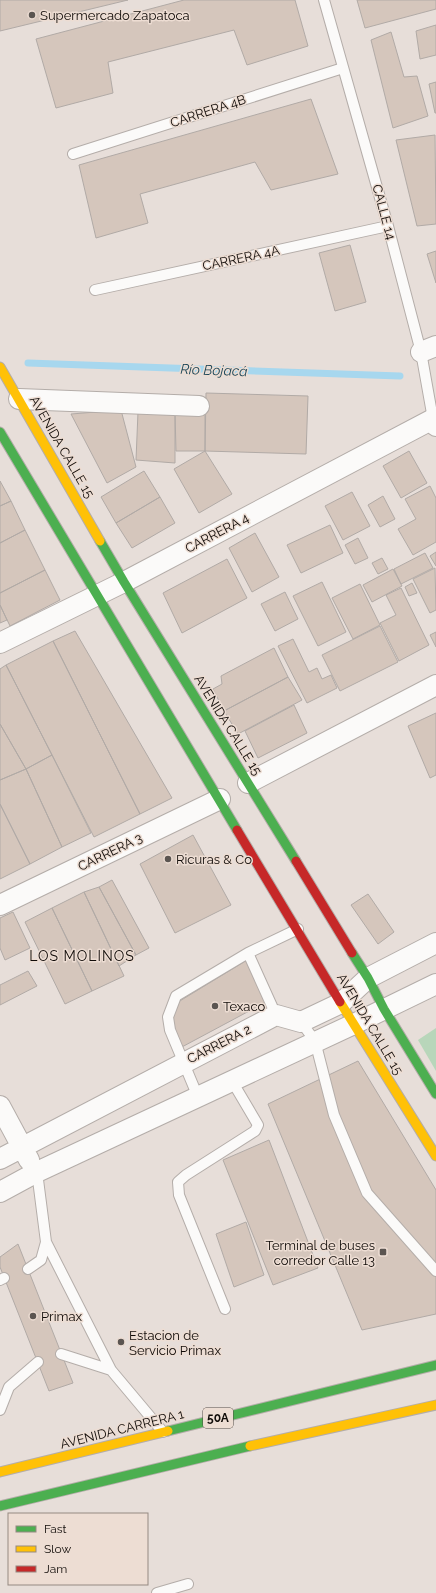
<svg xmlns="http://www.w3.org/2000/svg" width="436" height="1593" font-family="Raleway,sans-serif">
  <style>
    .green { fill: #b8d6ba }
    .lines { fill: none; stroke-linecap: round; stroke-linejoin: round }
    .stream { stroke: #a7d7ee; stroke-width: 7 }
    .building { fill: #d5c6bc; stroke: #b1aaa6 }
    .lane-casing { stroke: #b4ada9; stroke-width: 12 }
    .street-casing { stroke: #b4ada9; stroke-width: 22 }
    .fast-casing { stroke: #b4ada9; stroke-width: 11 }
    .slow-casing { stroke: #b4ada9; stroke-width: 11 }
    .jam-casing { stroke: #b4ada9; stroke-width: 11 }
    .lane { stroke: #fbfaf9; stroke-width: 10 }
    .street { stroke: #fbfaf9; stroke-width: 20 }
    .fast { stroke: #4caf50; stroke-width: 9 }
    .slow { stroke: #ffc107; stroke-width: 9 }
    .jam { stroke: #c62828; stroke-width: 9 }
    .poi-dot { fill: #5b5551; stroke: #edddd3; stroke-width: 1.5 }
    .labels { text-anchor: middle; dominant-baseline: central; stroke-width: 3; stroke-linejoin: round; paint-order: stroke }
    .shield { fill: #edddd3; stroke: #524a45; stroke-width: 1 }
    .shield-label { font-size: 12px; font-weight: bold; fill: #100b08 }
    .poi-label { font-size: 13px; fill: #100b08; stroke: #edddd3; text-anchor: start }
    .street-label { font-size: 13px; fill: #100b08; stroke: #edddd3 }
    .water-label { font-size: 14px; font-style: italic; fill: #1c4658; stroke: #edddd3 }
    .neighbourhood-label { font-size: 14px; letter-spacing: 1px; fill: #100b08; stroke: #edddd3 }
  </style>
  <rect width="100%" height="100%" fill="#e7ded9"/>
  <path class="green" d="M 436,1028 L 436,1071 L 418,1040 Z"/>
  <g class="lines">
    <path class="stream" d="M 28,363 L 400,376"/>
  </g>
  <path class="building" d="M 0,0 L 128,0 L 0,31 Z
    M 184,0 L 295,0 L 308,46 L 247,65 L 234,30 L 108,62 L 113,93 L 56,108 L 36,39 Z
    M 357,0 L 436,0 L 436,9 L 365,28 Z
    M 436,25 L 436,55 L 420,59 L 416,31 Z
    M 391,32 L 404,77 L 417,76 L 428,116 L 393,128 L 371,40 Z
    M 436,82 L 436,113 L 435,113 L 429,84 Z
    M 311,99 L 338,174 L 271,190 L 255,162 L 140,194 L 148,223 L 96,238 L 79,165 Z
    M 435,135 L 436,224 L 417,226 L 396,140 Z
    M 350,245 L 366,302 L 335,311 L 319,253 Z
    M 436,251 L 436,283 L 427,254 Z
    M 206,393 L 308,396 L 306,454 L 205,451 Z
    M 121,410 L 136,467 L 107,483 L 71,414 Z
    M 138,412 L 175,413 L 175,463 L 136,460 Z
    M 205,412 L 205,451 L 176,451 L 175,413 Z
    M 205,451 L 232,494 L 199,513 L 174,469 Z
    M 409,451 L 427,483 L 401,498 L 383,466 Z
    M 144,471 L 160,497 L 116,523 L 101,497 Z
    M 0,481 L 11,501 L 0,506 Z
    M 430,486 L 436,498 L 436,542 L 413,555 L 398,529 L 416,519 L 405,499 Z
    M 352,492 L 370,526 L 343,540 L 325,506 Z
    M 383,496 L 395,519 L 380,527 L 368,505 Z
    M 160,497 L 175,523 L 132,548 L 116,523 Z
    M 11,501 L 25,530 L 0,543 L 0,506 Z
    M 330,525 L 343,553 L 301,573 L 287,545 Z
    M 25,530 L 45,570 L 0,593 L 0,543 Z
    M 255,533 L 279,577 L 252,592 L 229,548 Z
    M 358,538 L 368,558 L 355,564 L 345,545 Z
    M 436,552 L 436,566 L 430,556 Z
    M 425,553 L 433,568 L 401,584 L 394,569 Z
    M 382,558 L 388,569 L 378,574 L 372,563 Z
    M 227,559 L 247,598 L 182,633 L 163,593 Z
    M 435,568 L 436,610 L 430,613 L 413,579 Z
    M 393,569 L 402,586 L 372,602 L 363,585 Z
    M 45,570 L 60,600 L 10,626 L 0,605 L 0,593 Z
    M 322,582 L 346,632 L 318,646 L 293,596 Z
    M 412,583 L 417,593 L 409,596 L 405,587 Z
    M 360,584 L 380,625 L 353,639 L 332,598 Z
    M 401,588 L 429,645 L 399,661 L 380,623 L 396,615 L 386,595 Z
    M 285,592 L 298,619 L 275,631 L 261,604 Z
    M 0,605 L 7,620 L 0,623 Z
    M 380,626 L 398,662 L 340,691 L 322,655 Z
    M 75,631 L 172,798 L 140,814 L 53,641 Z
    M 436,632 L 436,647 L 430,635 Z
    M 293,639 L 309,672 L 317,668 L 322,679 L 331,675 L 337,688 L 307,703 L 278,646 Z
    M 53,641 L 140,814 L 94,837 L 6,665 Z
    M 274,648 L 288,677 L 224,711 L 213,689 L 222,684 L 221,676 Z
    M 6,665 L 52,755 L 26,769 L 0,724 L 0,669 Z
    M 288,677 L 302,700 L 238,734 L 224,711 Z
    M 294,705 L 307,733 L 258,758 L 245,731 Z
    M 436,713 L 436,775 L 430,778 L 408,726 Z
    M 0,724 L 26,769 L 0,780 Z
    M 52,755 L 91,833 L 62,847 L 26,769 Z
    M 26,769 L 62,847 L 30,864 L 0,804 L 0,780 Z
    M 0,804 L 30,864 L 0,879 Z
    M 193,835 L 231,905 L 175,933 L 140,864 Z
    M 112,880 L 149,948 L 136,955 L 99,887 Z
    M 99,887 L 136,955 L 119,966 L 84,892 Z
    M 84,892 L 124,976 L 92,991 L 52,908 Z
    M 368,894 L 394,932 L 378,944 L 351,905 Z
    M 52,908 L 92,991 L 65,1004 L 25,922 Z
    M 13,912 L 30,948 L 5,960 L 0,948 L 0,918 Z
    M 247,960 L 266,1002 L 180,1048 L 165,1010 Z
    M 28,971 L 37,986 L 0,1005 L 0,985 Z
    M 358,1061 L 436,1190 L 436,1314 L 362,1330 L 268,1104 Z
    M 269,1140 L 318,1268 L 273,1285 L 223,1160 Z
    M 246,1222 L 264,1275 L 234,1287 L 216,1234 Z
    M 18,1244 L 73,1383 L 49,1391 L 0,1267 L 0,1257 Z"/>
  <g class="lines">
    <defs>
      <path id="lane" d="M 324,0 L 388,226 L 421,352 L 433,419
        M 73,154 L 343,68
        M 95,290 L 388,226
        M 248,953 L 276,1015
        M 301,1022 L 315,1041 L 334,1115 L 367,1193 L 436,1271
        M 198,1097 L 170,1030 L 168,1017 L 176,996 L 248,953 L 298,929
        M 46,1242 L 111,1370
        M 28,1269 L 41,1260 L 46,1242 L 37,1172
        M 0,1280 L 4,1278
        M 225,1309 L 179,1195 L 178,1182 L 186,1175 L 255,1131 L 258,1125 L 232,1081
        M 61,1354 L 111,1370 L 163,1432
        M 0,1410 L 9,1387 L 38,1362
        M 157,1593 L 188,1584"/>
      <path id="street" d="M 421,352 L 436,346
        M 19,399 L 199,406
        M 0,643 L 124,582 L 433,419 L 436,426
        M 248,783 L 436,685
        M 0,905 L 220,799
        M 0,1106 L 29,1160
        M 0,1159 L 276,1015 L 301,1022 L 341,1003 L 368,978 L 436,943
        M 0,1192 L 37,1172 L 354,1024 L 436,984"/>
      <path id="fast" d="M 0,432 L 237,830
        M 100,541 L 124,582 L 296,861
        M 352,953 L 368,978 L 384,1009 L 436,1094
        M 168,1431 L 436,1365
        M 0,1506 L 250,1446"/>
      <path id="slow" d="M 0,367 L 100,541
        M 340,1002 L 436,1156
        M 250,1446 L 436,1405
        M 0,1472 L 168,1431"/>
      <path id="jam" d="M 237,830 L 340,1002
        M 296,861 L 352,953"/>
    </defs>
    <use href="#lane" class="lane-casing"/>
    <use href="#street" class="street-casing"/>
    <use href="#fast" class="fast-casing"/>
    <use href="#slow" class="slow-casing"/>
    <use href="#jam" class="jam-casing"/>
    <use href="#lane" class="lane"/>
    <use href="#street" class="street"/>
    <use href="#fast" class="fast"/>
    <use href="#slow" class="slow"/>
    <use href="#jam" class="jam"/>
  </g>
  <g class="poi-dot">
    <circle cx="32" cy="15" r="4"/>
    <circle cx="168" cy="859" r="4"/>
    <circle cx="215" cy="1006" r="4"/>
    <rect x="379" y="1248" width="8" height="8" rx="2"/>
    <circle cx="33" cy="1316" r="4"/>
    <circle cx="121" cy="1342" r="4"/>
  </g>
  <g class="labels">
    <rect class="shield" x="203" y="1408" width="30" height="20" rx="3"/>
    <g class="shield-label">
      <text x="218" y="1418">50A</text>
    </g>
    <g class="poi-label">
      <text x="40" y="15">Supermercado Zapatoca</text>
      <text x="176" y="859">Ricuras &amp; Co</text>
      <text x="223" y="1006">Texaco</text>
      <text x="375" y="1245" text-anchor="end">Terminal de buses<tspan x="375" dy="15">corredor Calle 13</tspan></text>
      <text x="41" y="1316">Primax</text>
      <text x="129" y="1335">Estacion de<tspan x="129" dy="15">Servicio Primax</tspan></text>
    </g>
    <g class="street-label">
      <text transform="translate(208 111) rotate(-18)">CARRERA 4B</text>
      <text transform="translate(384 212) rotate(75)">CALLE 14</text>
      <text transform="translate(241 258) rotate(-12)">CARRERA 4A</text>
      <text transform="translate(62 447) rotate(60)">AVENIDA CALLE 15</text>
      <text transform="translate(217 533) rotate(-28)">CARRERA 4</text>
      <text transform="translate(228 725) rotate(58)">AVENIDA CALLE 15</text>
      <text transform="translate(110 852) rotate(-26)">CARRERA 3</text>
      <text transform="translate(370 1024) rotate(59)">AVENIDA CALLE 15</text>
      <text transform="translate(219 1044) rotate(-27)">CARRERA 2</text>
      <text transform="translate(122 1429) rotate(-14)">AVENIDA CARRERA 1</text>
    </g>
    <g class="water-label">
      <text transform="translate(214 370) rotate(2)">Río Bojacá</text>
    </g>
    <g class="neighbourhood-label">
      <text x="82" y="956">LOS MOLINOS</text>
    </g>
  </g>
  <rect x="8" y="1513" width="140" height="72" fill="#edddd3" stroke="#958982"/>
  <rect x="16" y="1526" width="20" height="6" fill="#4caf50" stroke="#958982"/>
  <text x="44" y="1533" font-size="12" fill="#100b08">Fast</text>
  <rect x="16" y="1546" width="20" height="6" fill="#ffc107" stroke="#958982"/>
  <text x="44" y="1553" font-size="12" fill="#100b08">Slow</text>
  <rect x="16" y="1566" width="20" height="6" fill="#c62828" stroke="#958982"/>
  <text x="44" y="1573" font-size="12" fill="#100b08">Jam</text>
</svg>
